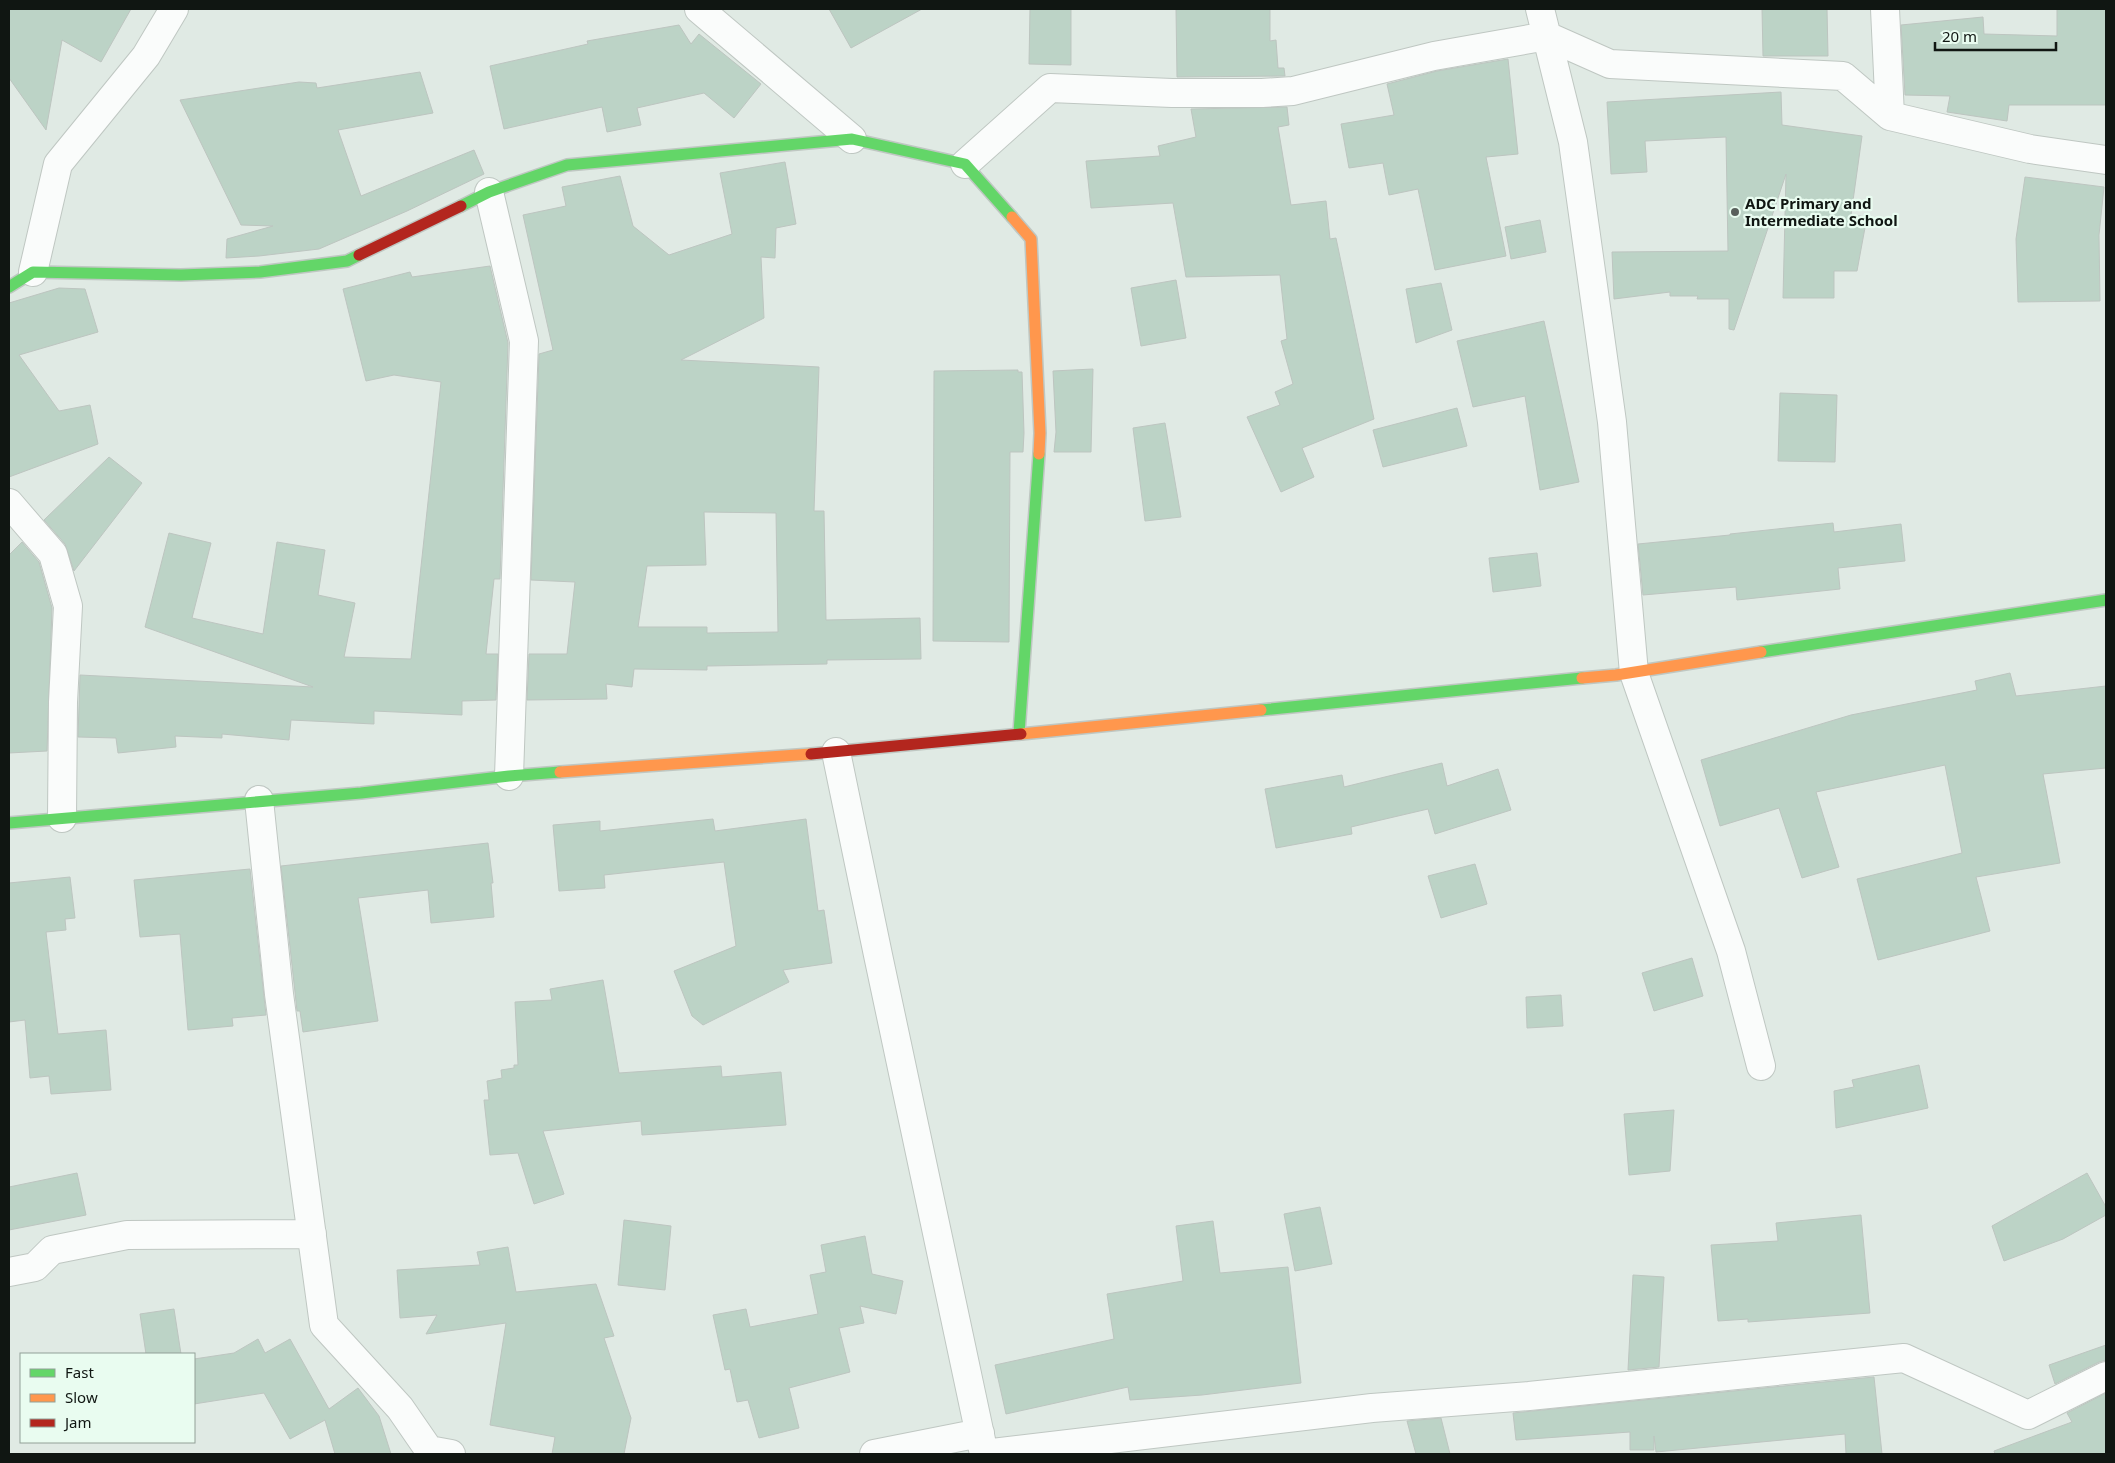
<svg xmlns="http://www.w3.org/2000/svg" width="2115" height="1463" font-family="'Noto Sans',sans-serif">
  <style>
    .building { fill: #bcd3c6; stroke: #bdc5c0; fill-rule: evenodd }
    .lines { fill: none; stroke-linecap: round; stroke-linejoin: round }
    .street-casing { stroke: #bfc7c2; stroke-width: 30 }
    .fast-casing { stroke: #bfc7c2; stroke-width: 14 }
    .slow-casing { stroke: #bfc7c2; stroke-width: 14 }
    .jam-casing { stroke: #bfc7c2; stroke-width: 14 }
    .street { stroke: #fafcfb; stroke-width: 28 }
    .fast { stroke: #63d668; stroke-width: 11 }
    .slow { stroke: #ff974d; stroke-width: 11 }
    .jam { stroke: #b3261e; stroke-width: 11 }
    .poi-dot { fill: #59605c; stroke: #e9fcf0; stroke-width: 2 }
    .labels { text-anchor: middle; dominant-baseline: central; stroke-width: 4.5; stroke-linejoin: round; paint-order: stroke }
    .poi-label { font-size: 15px; font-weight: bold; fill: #101612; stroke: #e9fcf0; text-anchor: start }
  </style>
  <rect width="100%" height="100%" fill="#e0eae4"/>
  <path class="building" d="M 9,9 L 131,9 L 101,62 L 62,40 L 46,130 L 9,78 Z
    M 829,9 L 922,9 L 851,48 Z
    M 1030,9 L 1071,9 L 1071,65 L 1029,64 Z
    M 1176,9 L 1270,9 L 1270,41 L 1276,40 L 1278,68 L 1284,68 L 1285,76 L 1177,77 Z
    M 1762,9 L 1827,9 L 1828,56 L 1763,56 Z
    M 2057,9 L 2106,9 L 2106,105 L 2009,105 L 2007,121 L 1947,112 L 1950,96 L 1905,95 L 1901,25 L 1983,17 L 1984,34 L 2057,36 Z
    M 679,25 L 691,44 L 699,34 L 761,84 L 734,118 L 704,93 L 637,108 L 641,125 L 607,132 L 602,107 L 504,129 L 490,66 L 588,44 L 587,41 Z
    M 1508,59 L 1518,154 L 1486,157 L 1506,256 L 1435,270 L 1418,189 L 1389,195 L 1383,163 L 1349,168 L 1341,124 L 1394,115 L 1387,84 L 1437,71 Z
    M 420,72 L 433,113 L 338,130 L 361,196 L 474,150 L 484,174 L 407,211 L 319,249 L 259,256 L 226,258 L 227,239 L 273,226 L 241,225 L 180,100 L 299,82 L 316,83 L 317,88 Z
    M 1781,92 L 1782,125 L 1862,136 L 1851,215 L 1867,217 L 1857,271 L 1834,271 L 1834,298 L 1783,298 L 1786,174 L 1734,330 L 1729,329 L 1729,299 L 1697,299 L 1698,296 L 1670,296 L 1670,292 L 1614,299 L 1612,252 L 1728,251 L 1726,137 L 1645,141 L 1647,172 L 1611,174 L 1607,102 Z
    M 1287,107 L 1289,125 L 1278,127 L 1291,205 L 1326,201 L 1330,239 L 1336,238 L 1374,419 L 1302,448 L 1314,477 L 1281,492 L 1247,417 L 1280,405 L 1275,392 L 1293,384 L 1281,341 L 1287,339 L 1280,275 L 1186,277 L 1173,203 L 1091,208 L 1086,161 L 1160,156 L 1158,146 L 1196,137 L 1191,109 Z
    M 785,162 L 796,224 L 776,228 L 775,258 L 761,257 L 764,318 L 681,360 L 819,367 L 814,511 L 824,511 L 826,620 L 920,618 L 921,659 L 827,660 L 827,664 L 707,666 L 707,670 L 634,669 L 632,687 L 606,684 L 607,699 L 527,700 L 529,654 L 567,654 L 575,582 L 531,580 L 539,354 L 553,350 L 523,215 L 566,206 L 562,187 L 620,176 L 633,226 L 669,255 L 732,234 L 720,173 ZM 704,512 L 776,513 L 778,632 L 707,633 L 707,627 L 638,627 L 647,566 L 706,565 Z
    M 2025,177 L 2104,187 L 2099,235 L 2100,301 L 2018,302 L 2016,239 Z
    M 1540,220 L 1546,252 L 1511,259 L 1505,227 Z
    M 490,266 L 508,343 L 500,579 L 494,579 L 486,654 L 498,654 L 496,700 L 462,701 L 462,715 L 374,711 L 374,724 L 291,720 L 289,740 L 222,734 L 222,738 L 175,736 L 176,747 L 118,753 L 116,738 L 78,737 L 80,675 L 313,687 L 145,627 L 169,533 L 211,543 L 192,618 L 263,634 L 277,542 L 325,550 L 318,595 L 355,603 L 344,657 L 411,659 L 441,382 L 394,375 L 366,381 L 343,289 L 410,272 L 412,277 Z
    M 1176,280 L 1186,338 L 1141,346 L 1131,288 Z
    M 1441,283 L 1452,330 L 1416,343 L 1406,289 Z
    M 59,288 L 85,289 L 98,332 L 19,355 L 59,411 L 90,405 L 98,444 L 9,477 L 9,303 Z
    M 1544,321 L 1579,482 L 1540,490 L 1525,396 L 1473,407 L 1457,341 Z
    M 1093,369 L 1091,452 L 1054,452 L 1056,432 L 1053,371 Z
    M 1018,370 L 1018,372 L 1022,372 L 1024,433 L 1023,452 L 1010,452 L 1009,642 L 933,641 L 934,371 Z
    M 1780,393 L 1837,395 L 1835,462 L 1778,461 Z
    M 1457,408 L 1467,446 L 1383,467 L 1373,430 Z
    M 1165,423 L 1181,517 L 1145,521 L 1133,428 Z
    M 109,457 L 142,483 L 74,571 L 65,544 L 44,520 Z
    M 1833,523 L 1834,532 L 1901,524 L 1905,561 L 1838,568 L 1840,589 L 1737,600 L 1736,587 L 1643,595 L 1638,544 L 1730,535 L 1730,534 Z
    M 22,542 L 39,562 L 52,608 L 47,751 L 9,753 L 9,555 Z
    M 1537,553 L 1541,586 L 1493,592 L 1489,558 Z
    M 2010,673 L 2016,696 L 2106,686 L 2106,768 L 2043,774 L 2060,863 L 1976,877 L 1990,931 L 1878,960 L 1857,879 L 1962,853 L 1945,765 L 1816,792 L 1839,867 L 1802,878 L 1779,808 L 1720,826 L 1701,760 L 1851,715 L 1977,690 L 1975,681 Z
    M 1442,763 L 1447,786 L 1498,769 L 1511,810 L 1435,834 L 1428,809 L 1351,827 L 1352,834 L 1276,848 L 1265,789 L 1342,775 L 1344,787 Z
    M 713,819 L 715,831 L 806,819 L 818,911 L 824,910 L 832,963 L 783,970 L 789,982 L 703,1025 L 692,1016 L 674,971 L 736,946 L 724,862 L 604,875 L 605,888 L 559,891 L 553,825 L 600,821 L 600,831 Z
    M 488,843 L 493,883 L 491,883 L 494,917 L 431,923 L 428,890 L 358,898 L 378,1021 L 303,1032 L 300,1011 L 297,1011 L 295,992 L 281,866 Z
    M 1475,864 L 1487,904 L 1441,918 L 1428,876 Z
    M 250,869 L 266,1015 L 232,1018 L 233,1026 L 188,1030 L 180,934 L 140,937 L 134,880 Z
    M 70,877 L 75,918 L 65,919 L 66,930 L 46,932 L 58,1034 L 106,1030 L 111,1090 L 51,1094 L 49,1076 L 30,1078 L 25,1020 L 9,1022 L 9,883 Z
    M 1692,958 L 1703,996 L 1654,1011 L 1642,973 Z
    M 603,980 L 619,1073 L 721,1066 L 722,1077 L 781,1072 L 786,1125 L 642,1135 L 641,1121 L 543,1131 L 564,1194 L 534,1204 L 518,1153 L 490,1155 L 484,1100 L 489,1100 L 487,1081 L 502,1078 L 501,1070 L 514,1068 L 514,1065 L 518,1065 L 515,1002 L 552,1000 L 550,989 Z
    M 1561,995 L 1563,1026 L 1527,1028 L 1526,997 Z
    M 1919,1065 L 1928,1108 L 1836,1128 L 1834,1091 L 1854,1087 L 1852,1080 Z
    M 1674,1110 L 1670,1171 L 1629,1175 L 1624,1114 Z
    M 77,1173 L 86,1215 L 9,1230 L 9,1187 Z
    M 2087,1173 L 2106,1207 L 2106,1215 L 2063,1239 L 2004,1261 L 1992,1226 Z
    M 1320,1207 L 1332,1264 L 1295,1271 L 1284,1214 Z
    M 1861,1215 L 1870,1313 L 1748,1322 L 1748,1319 L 1718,1321 L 1711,1245 L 1778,1241 L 1776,1223 Z
    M 624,1220 L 671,1226 L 665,1290 L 618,1285 Z
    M 1213,1221 L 1220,1273 L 1288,1267 L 1301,1383 L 1202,1395 L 1130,1400 L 1128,1387 L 1006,1414 L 995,1365 L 1114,1339 L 1107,1294 L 1183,1281 L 1176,1226 Z
    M 865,1236 L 872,1274 L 903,1281 L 896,1314 L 860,1306 L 864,1323 L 839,1328 L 850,1372 L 789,1388 L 799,1428 L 759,1438 L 748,1400 L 737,1402 L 730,1369 L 725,1370 L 713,1315 L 746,1309 L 750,1327 L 818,1314 L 810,1275 L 826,1272 L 821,1245 Z
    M 508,1247 L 516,1292 L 596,1284 L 614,1336 L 604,1338 L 631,1418 L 624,1454 L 552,1454 L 555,1437 L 490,1425 L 506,1323 L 426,1334 L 437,1315 L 400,1318 L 397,1270 L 480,1265 L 477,1252 Z
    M 1633,1275 L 1664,1277 L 1659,1367 L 1628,1370 Z
    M 174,1309 L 181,1354 L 146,1354 L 140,1314 Z
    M 258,1339 L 265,1353 L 290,1339 L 329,1409 L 358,1388 L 379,1416 L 391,1454 L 335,1454 L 325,1420 L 290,1439 L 264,1393 L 194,1404 L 194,1359 L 234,1353 Z
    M 2106,1345 L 2106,1360 L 2099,1362 L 2055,1384 L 2049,1365 Z
    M 1874,1377 L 1882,1454 L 1846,1454 L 1845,1434 L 1656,1452 L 1654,1436 L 1654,1450 L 1630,1450 L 1630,1432 L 1516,1440 L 1513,1413 Z
    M 2106,1393 L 2106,1454 L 1995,1454 L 1994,1451 L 2072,1422 L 2067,1413 Z
    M 1441,1418 L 1450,1454 L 1416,1454 L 1407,1421 Z"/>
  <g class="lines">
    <defs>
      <path id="street" d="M 699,9 L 852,139
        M 1540,9 L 1573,142 L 1612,422 L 1634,673 L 1731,951 L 1761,1066
        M 1885,9 L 1890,116
        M 965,164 L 1050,88 L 1172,93 L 1262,93 L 1293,91 L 1434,56 L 1547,36 L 1610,64 L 1843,76 L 1890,116 L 2030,149 L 2106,160
        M 489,192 L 524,341 L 509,776
        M 33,272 L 58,164 L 146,56 L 174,9
        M 9,503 L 53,554 L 68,606 L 63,702 L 62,818
        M 836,752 L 878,955 L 984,1454
        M 259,800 L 279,994 L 324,1325 L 400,1408 L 429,1450 L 451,1454
        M 9,1272 L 35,1267 L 52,1250 L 127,1235 L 312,1234
        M 874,1454 L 980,1433
        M 984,1454 L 1372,1408 L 1529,1396 L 1904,1358 L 2028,1415 L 2106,1376"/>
      <path id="fast" d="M 461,206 L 489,192 L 567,165 L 852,139 L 965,164 L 1012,217
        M 9,287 L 33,272 L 181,275 L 260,272 L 347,261 L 359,255
        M 1761,652 L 2106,600
        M 1261,710 L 1582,678
        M 1019,733 L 1039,454
        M 9,823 L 361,793 L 509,776 L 560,772"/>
      <path id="slow" d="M 1012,217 L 1031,239 L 1040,433 L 1039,454
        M 1582,678 L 1616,675 L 1761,652
        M 1021,734 L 1261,710
        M 560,772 L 811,754"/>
      <path id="jam" d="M 359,255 L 461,206
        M 811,754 L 1021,734"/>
    </defs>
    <use href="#street" class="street-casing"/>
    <use href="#fast" class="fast-casing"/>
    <use href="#slow" class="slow-casing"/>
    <use href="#jam" class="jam-casing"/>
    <use href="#street" class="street"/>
    <use href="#fast" class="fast"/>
    <use href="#slow" class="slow"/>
    <use href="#jam" class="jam"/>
  </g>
  <circle class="poi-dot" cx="1735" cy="212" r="5"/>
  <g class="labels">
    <g class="poi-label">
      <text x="1745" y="203">ADC Primary and<tspan x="1745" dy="17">Intermediate School</tspan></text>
    </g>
  </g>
  <rect width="2115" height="1463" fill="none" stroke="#101612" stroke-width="20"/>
  <rect x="20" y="1353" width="175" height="90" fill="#e9fcf0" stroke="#92a097"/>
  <rect x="30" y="1369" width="25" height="8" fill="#63d668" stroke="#92a097"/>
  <text x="65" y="1378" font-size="15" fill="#101612">Fast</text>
  <rect x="30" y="1394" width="25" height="8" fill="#ff974d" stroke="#92a097"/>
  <text x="65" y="1403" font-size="15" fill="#101612">Slow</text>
  <rect x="30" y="1419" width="25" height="8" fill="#b3261e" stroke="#92a097"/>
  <text x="65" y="1428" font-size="15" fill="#101612">Jam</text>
  <path d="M1935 42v8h121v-8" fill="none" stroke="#101612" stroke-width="2.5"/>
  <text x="1942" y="42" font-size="15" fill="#101612" stroke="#e9fcf0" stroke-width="4" paint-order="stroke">20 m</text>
</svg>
